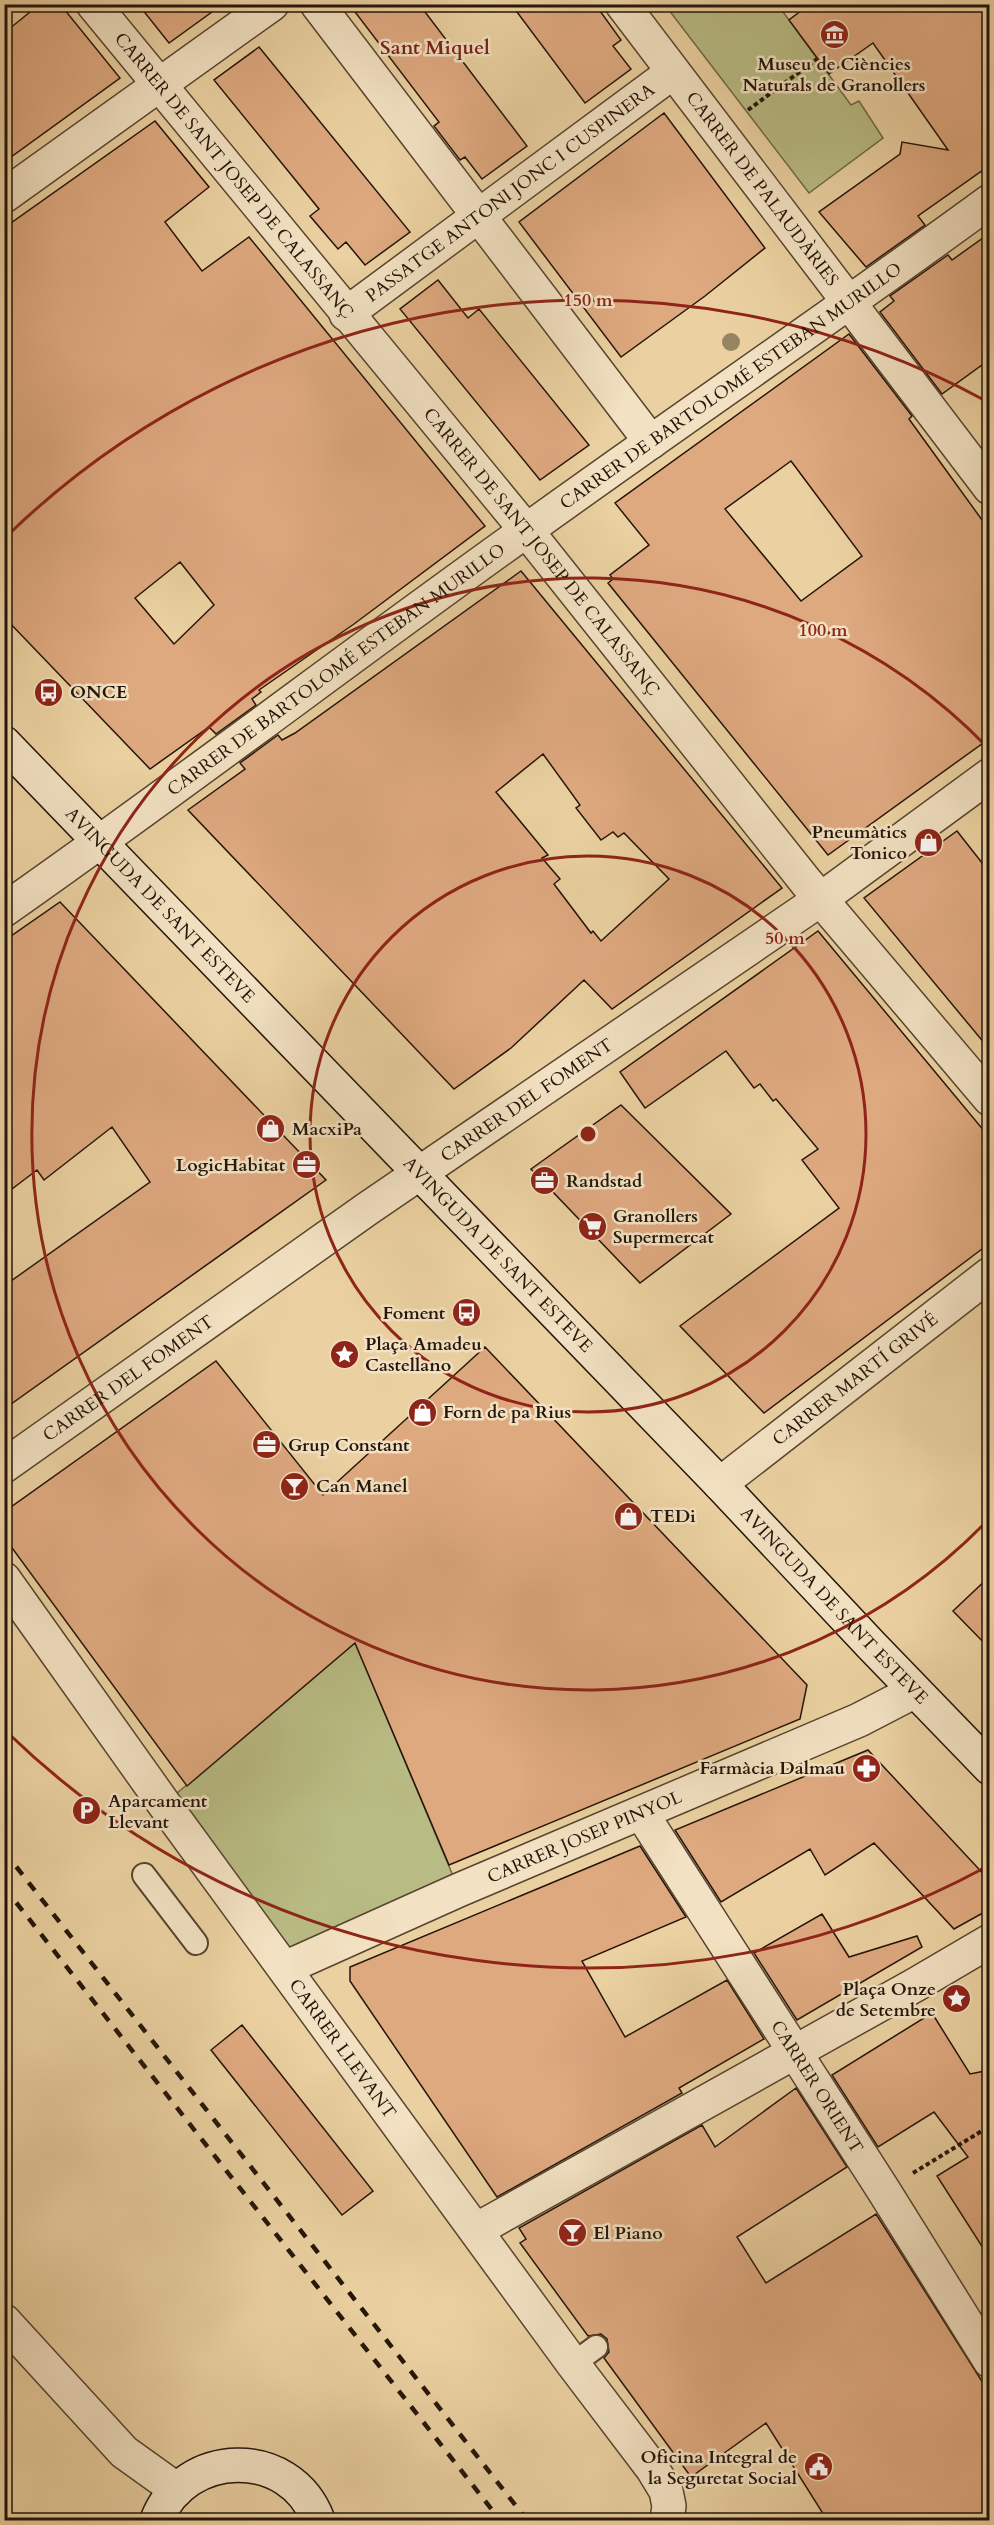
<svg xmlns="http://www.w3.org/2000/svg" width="994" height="2525" font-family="Cardo,serif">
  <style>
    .green { fill: #b8bb83; stroke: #6e6846; stroke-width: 1.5 }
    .building { fill: #dfa980; stroke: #241509; stroke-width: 1.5; fill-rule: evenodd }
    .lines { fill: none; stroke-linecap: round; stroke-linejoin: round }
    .lane-casing { stroke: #56442f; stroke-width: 26 }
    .street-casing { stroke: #56442f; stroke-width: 36 }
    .secondary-casing { stroke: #241509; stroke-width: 36 }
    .path { stroke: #241509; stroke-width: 4; stroke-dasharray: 4.5 3; stroke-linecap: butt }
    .lane { stroke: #f2e1c2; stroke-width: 22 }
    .street { stroke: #f2e1c2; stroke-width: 33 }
    .secondary { stroke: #f2e1c2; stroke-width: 33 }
    .rail { stroke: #241509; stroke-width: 4.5; stroke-dasharray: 10 10; stroke-linecap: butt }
    .tree { fill: #968562 }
    .ring { fill: none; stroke: #8f2418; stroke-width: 3 }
    .labels { text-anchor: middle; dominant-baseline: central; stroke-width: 5; stroke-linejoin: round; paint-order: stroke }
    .poi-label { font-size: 18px; font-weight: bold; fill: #241509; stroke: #f2e1c2; text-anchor: start }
    .street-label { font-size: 18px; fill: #241509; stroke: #f2e1c2 }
    .neighbourhood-label { font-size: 20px; font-weight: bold; fill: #7a1f14; stroke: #f2e1c2 }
    .centre { fill: #8f2418; stroke: #f2e1c2; stroke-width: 3 }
    .ring-label { font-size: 18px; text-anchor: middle; font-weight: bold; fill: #8f2418; stroke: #f2e1c2; stroke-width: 5; stroke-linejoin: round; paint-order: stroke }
  </style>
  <rect width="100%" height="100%" fill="#ebd1a1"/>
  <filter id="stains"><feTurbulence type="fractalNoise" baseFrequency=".00333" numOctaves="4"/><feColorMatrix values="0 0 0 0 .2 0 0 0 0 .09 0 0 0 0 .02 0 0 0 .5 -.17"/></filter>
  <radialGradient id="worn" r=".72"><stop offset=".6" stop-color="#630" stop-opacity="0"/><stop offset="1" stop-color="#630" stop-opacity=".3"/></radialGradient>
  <path class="green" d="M 665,5 L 778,5 L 851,105 L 859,101 L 883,138 L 809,193 Z
    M 355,1643 L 459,1890 L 285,1968 L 164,1804 Z"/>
  <path class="building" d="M 40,4 L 60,4 L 120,78 L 4,162 L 4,33 Z
    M 138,4 L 223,4 L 169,43 Z
    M 349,4 L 419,4 L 527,146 L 482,179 L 465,157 L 460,160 L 434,126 L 439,122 Z
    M 511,4 L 595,4 L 621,40 L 613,46 L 631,69 L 585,103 Z
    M 810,4 L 990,4 L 990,165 L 918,216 L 925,225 L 866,267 L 819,212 L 900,154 L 902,142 L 948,150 L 873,43 L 829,74 L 789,20 Z
    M 259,47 L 410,232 L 365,265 L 346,242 L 338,249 L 310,216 L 319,209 L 214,80 Z
    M 664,113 L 765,248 L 705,296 L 621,357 L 519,222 Z
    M 155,121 L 209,187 L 165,222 L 202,271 L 249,237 L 485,526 L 354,624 L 259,690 L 261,692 L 252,699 L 256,705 L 216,734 L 209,727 L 150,769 L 4,617 L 4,228 ZM 180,562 L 214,605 L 174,644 L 135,598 Z
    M 990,233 L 990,359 L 942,394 L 880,312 L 894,301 L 890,296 L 948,255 L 952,260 Z
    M 438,280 L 468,318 L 479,309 L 589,445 L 540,480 L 400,309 Z
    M 849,334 L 912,416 L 909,419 L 990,531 L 990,738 L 828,855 L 608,583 L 613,579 L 610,575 L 649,545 L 615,503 ZM 791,461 L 862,556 L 801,601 L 725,509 Z
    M 521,571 L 782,888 L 612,1009 L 584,980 L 511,1048 L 454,1089 L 188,810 L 245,769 L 240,763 L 278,735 L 282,740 L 295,733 ZM 543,754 L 580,805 L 576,808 L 601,840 L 613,832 L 618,837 L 624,833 L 669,879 L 601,941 L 593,931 L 591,933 L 554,884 L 560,879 L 542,858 L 548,855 L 496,792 Z
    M 957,831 L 990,873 L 990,1050 L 864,898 Z
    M 60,902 L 326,1180 L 4,1409 L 4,1286 L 150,1182 L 112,1127 L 44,1180 L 37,1170 L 4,1195 L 4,941 Z
    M 818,931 L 990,1138 L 990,1243 L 764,1413 L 680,1326 L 839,1208 L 802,1160 L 818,1149 L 776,1099 L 773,1101 L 760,1084 L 754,1088 L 726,1051 L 645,1108 L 620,1072 Z
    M 621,1105 L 731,1214 L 640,1283 L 531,1169 Z
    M 485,1347 L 807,1685 L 800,1719 L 449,1865 L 355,1643 L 187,1786 L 4,1537 L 4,1512 L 216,1361 L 323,1495 Z
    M 990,1576 L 990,1649 L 953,1611 Z
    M 868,1750 L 990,1881 L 990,1909 L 954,1929 L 874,1843 L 825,1875 L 810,1849 L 721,1902 L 675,1830 Z
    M 640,1846 L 686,1917 L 582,1961 L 625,2037 L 727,1980 L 764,2039 L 679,2088 L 682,2093 L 497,2197 L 350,1981 L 350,1967 Z
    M 822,1914 L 849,1957 L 917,1936 L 922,1947 L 797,2020 L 754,1953 Z
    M 932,2013 L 970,2074 L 990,2070 L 990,2259 L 937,2176 L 968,2157 L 934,2112 L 878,2147 L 832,2075 Z
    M 242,2025 L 373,2191 L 342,2215 L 211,2050 Z
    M 796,2088 L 847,2167 L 737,2237 L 766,2283 L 876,2214 L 990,2394 L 990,2520 L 827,2520 L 766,2423 L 691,2477 L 604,2358 L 609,2352 L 607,2339 L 601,2334 L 588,2336 L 520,2243 L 526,2239 L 519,2228 L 702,2125 L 715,2147 Z"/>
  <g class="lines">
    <defs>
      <path id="lane" d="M 144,1875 L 196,1943
        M 573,2364 L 596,2347"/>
      <g id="street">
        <path id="s1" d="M 93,4 L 526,530 L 806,882 L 990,1099"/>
        <path d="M 317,4 L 651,442"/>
        <path id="s2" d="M 622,4 L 990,488"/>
        <path d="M 4,196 L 272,4"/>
        <path id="s3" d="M 346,314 L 673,72"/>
        <path id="s4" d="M 4,910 C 181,786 352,655 527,530 C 681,419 837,313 990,201"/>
        <path id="s5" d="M 4,1466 L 367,1209 L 821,899 L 990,775"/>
        <path id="s6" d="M 720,1484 L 990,1274"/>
        <path id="s7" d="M 4,1579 L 164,1804 L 573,2364 L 652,2468 L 666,2491 L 669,2506 L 667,2520"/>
        <path id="s8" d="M 642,1814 L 884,2191 L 990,2361"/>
        <path id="s9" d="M 285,1968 L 459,1890 L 859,1720 L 915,1691"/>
        <path d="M 476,2230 L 915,1985 L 990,1941"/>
        <path d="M 4,2321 L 124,2452 L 177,2490"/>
      </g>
      <g id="secondary">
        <path id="s10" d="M 4,743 L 720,1484 L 872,1646 L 990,1768"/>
        <path d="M 157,2520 C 184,2449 290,2445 318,2520"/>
      </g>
    </defs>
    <use href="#lane" class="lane-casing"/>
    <use href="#street" class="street-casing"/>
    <use href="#secondary" class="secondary-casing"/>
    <path class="path" d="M 748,110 L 817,59
      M 913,2173 L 990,2126"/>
    <use href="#lane" class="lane"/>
    <use href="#street" class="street"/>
    <use href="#secondary" class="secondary"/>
    <path class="rail" d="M 4,1851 L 527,2520
      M 4,1887 L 500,2520"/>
  </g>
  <circle class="tree" cx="731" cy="342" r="9"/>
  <g class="ring">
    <circle cx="588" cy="1134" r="278"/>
    <path d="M988 1520A556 556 0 1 1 988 748"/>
    <path d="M986 1867A834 834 0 0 1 9 1734M9 534A834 834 0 0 1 986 401"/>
  </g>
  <defs>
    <symbol id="museum-disc" viewBox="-11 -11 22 22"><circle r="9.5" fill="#8f2418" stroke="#f2e1c2"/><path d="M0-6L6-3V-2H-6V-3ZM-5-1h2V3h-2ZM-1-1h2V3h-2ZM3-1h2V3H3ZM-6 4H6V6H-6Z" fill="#fff"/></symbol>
    <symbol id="bus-disc" viewBox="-11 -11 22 22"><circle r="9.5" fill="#8f2418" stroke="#f2e1c2"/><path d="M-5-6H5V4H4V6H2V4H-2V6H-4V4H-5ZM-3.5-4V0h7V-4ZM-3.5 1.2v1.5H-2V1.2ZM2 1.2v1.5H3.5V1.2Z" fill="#fff"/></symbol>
    <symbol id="shop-disc" viewBox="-11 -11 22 22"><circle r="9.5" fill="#8f2418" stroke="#f2e1c2"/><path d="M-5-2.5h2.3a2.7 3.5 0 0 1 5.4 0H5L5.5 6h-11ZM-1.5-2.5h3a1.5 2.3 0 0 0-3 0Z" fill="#fff"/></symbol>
    <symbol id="office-disc" viewBox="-11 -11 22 22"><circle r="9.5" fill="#8f2418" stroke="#f2e1c2"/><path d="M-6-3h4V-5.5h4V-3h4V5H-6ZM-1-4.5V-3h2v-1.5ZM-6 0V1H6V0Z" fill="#fff"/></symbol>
    <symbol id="supermarket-disc" viewBox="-11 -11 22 22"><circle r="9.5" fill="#8f2418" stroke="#f2e1c2"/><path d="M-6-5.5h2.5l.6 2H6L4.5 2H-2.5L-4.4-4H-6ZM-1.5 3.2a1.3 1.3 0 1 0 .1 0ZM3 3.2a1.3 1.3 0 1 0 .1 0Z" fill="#fff"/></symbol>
    <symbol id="sight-disc" viewBox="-11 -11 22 22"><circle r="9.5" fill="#8f2418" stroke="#f2e1c2"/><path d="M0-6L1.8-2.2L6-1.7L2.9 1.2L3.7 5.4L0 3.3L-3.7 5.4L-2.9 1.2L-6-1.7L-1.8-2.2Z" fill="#fff"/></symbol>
    <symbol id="bar-disc" viewBox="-11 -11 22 22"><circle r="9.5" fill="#8f2418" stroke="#f2e1c2"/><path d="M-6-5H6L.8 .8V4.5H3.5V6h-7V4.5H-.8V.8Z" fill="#fff"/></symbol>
    <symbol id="pharmacy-disc" viewBox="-11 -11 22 22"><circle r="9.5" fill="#8f2418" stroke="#f2e1c2"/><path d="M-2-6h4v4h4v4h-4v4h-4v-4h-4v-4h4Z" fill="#fff"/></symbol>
    <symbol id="parking-disc" viewBox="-11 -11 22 22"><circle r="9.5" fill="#8f2418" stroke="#f2e1c2"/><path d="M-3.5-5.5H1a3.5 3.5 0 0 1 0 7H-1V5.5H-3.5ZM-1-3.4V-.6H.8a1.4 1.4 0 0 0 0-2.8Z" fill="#fff"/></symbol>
    <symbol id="civic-disc" viewBox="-11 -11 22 22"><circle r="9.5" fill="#8f2418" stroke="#f2e1c2"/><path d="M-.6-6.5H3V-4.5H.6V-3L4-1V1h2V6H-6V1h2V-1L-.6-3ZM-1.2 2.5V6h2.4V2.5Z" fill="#fff"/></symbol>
  </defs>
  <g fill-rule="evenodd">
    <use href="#museum-disc" x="818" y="18" width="33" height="33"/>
    <use href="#bus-disc" x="32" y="676" width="33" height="33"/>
    <use href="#shop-disc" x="912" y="826" width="33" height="33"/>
    <use href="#shop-disc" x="254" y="1112" width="33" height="33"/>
    <use href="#office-disc" x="290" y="1148" width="33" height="33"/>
    <use href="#office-disc" x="528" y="1164" width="33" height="33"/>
    <use href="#supermarket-disc" x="576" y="1210" width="33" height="33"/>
    <use href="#bus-disc" x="450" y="1296" width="33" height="33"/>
    <use href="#sight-disc" x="328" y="1338" width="33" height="33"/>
    <use href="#shop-disc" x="406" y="1396" width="33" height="33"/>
    <use href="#office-disc" x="250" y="1428" width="33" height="33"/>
    <use href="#bar-disc" x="278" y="1470" width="33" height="33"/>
    <use href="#shop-disc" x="612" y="1500" width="33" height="33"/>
    <use href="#pharmacy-disc" x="850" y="1752" width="33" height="33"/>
    <use href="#parking-disc" x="70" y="1794" width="33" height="33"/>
    <use href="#sight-disc" x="940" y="1982" width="33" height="33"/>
    <use href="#bar-disc" x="556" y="2216" width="33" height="33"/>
    <use href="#civic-disc" x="802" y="2450" width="33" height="33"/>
  </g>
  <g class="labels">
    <g class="poi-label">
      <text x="834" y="64" text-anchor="middle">Museu de Ciències<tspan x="834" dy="21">Naturals de Granollers</tspan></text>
      <text x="70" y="692">ONCE</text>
      <text x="907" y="832" text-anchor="end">Pneumàtics<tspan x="907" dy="21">Tonico</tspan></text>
      <text x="292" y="1129">MacxiPa</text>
      <text x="285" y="1165" text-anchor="end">LogicHabitat</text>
      <text x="566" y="1181">Randstad</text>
      <text x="613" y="1216">Granollers<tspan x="613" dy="21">Supermercat</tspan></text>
      <text x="445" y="1313" text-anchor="end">Foment</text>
      <text x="365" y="1344">Plaça Amadeu<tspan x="365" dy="21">Castellano</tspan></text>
      <text x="443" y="1412">Forn de pa Rius</text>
      <text x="288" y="1445">Grup Constant</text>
      <text x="316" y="1486">Can Manel</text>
      <text x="650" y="1516">TEDi</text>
      <text x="845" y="1768" text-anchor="end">Farmàcia Dalmau</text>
      <text x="108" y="1801">Aparcament<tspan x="108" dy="21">Llevant</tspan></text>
      <text x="936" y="1989" text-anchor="end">Plaça Onze<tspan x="936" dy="21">de Setembre</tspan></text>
      <text x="593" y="2233">El Piano</text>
      <text x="797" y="2457" text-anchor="end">Oficina Integral de<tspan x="797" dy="21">la Seguretat Social</tspan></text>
    </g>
    <g class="street-label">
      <text stroke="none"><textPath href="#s1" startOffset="222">CARRER DE SANT JOSEP DE CALASSANÇ</textPath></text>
      <text stroke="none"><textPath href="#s2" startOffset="232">CARRER DE PALAUDÀRIES</textPath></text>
      <text stroke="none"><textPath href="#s3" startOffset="204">PASSATGE ANTONI JONC I CUSPINERA</textPath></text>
      <text stroke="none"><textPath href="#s4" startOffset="896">CARRER DE BARTOLOMÉ ESTEBAN MURILLO</textPath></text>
      <text stroke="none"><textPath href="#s1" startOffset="708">CARRER DE SANT JOSEP DE CALASSANÇ</textPath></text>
      <text stroke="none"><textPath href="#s4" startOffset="410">CARRER DE BARTOLOMÉ ESTEBAN MURILLO</textPath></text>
      <text stroke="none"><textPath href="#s10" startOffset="225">AVINGUDA DE SANT ESTEVE</textPath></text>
      <text stroke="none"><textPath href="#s5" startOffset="638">CARRER DEL FOMENT</textPath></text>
      <text stroke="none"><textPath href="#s10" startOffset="711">AVINGUDA DE SANT ESTEVE</textPath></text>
      <text stroke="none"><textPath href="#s5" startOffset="152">CARRER DEL FOMENT</textPath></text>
      <text stroke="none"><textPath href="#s6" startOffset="171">CARRER MARTÍ GRIVÉ</textPath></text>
      <text stroke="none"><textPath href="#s10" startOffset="1197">AVINGUDA DE SANT ESTEVE</textPath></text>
      <text stroke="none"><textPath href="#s9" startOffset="327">CARRER JOSEP PINYOL</textPath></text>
      <text stroke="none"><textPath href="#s7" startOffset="579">CARRER LLEVANT</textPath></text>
      <text stroke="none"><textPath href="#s8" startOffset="324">CARRER ORIENT</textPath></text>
    </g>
    <g class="neighbourhood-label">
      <text x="435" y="47">Sant Miquel</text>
    </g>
  </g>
  <circle cx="588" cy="1134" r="9" class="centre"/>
  <g class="ring-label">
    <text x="588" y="306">150 m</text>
    <text x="823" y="636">100 m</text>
    <text x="785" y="944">50 m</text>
  </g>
  <rect width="994" height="2525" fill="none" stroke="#ebd1a1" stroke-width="24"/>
  <rect x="6" y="6" width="982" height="2513" fill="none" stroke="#241509" stroke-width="3"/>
  <rect x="12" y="12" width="970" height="2501" fill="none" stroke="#241509" stroke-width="1.5"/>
  <rect width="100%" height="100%" filter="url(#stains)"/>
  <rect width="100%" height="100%" fill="url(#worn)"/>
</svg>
